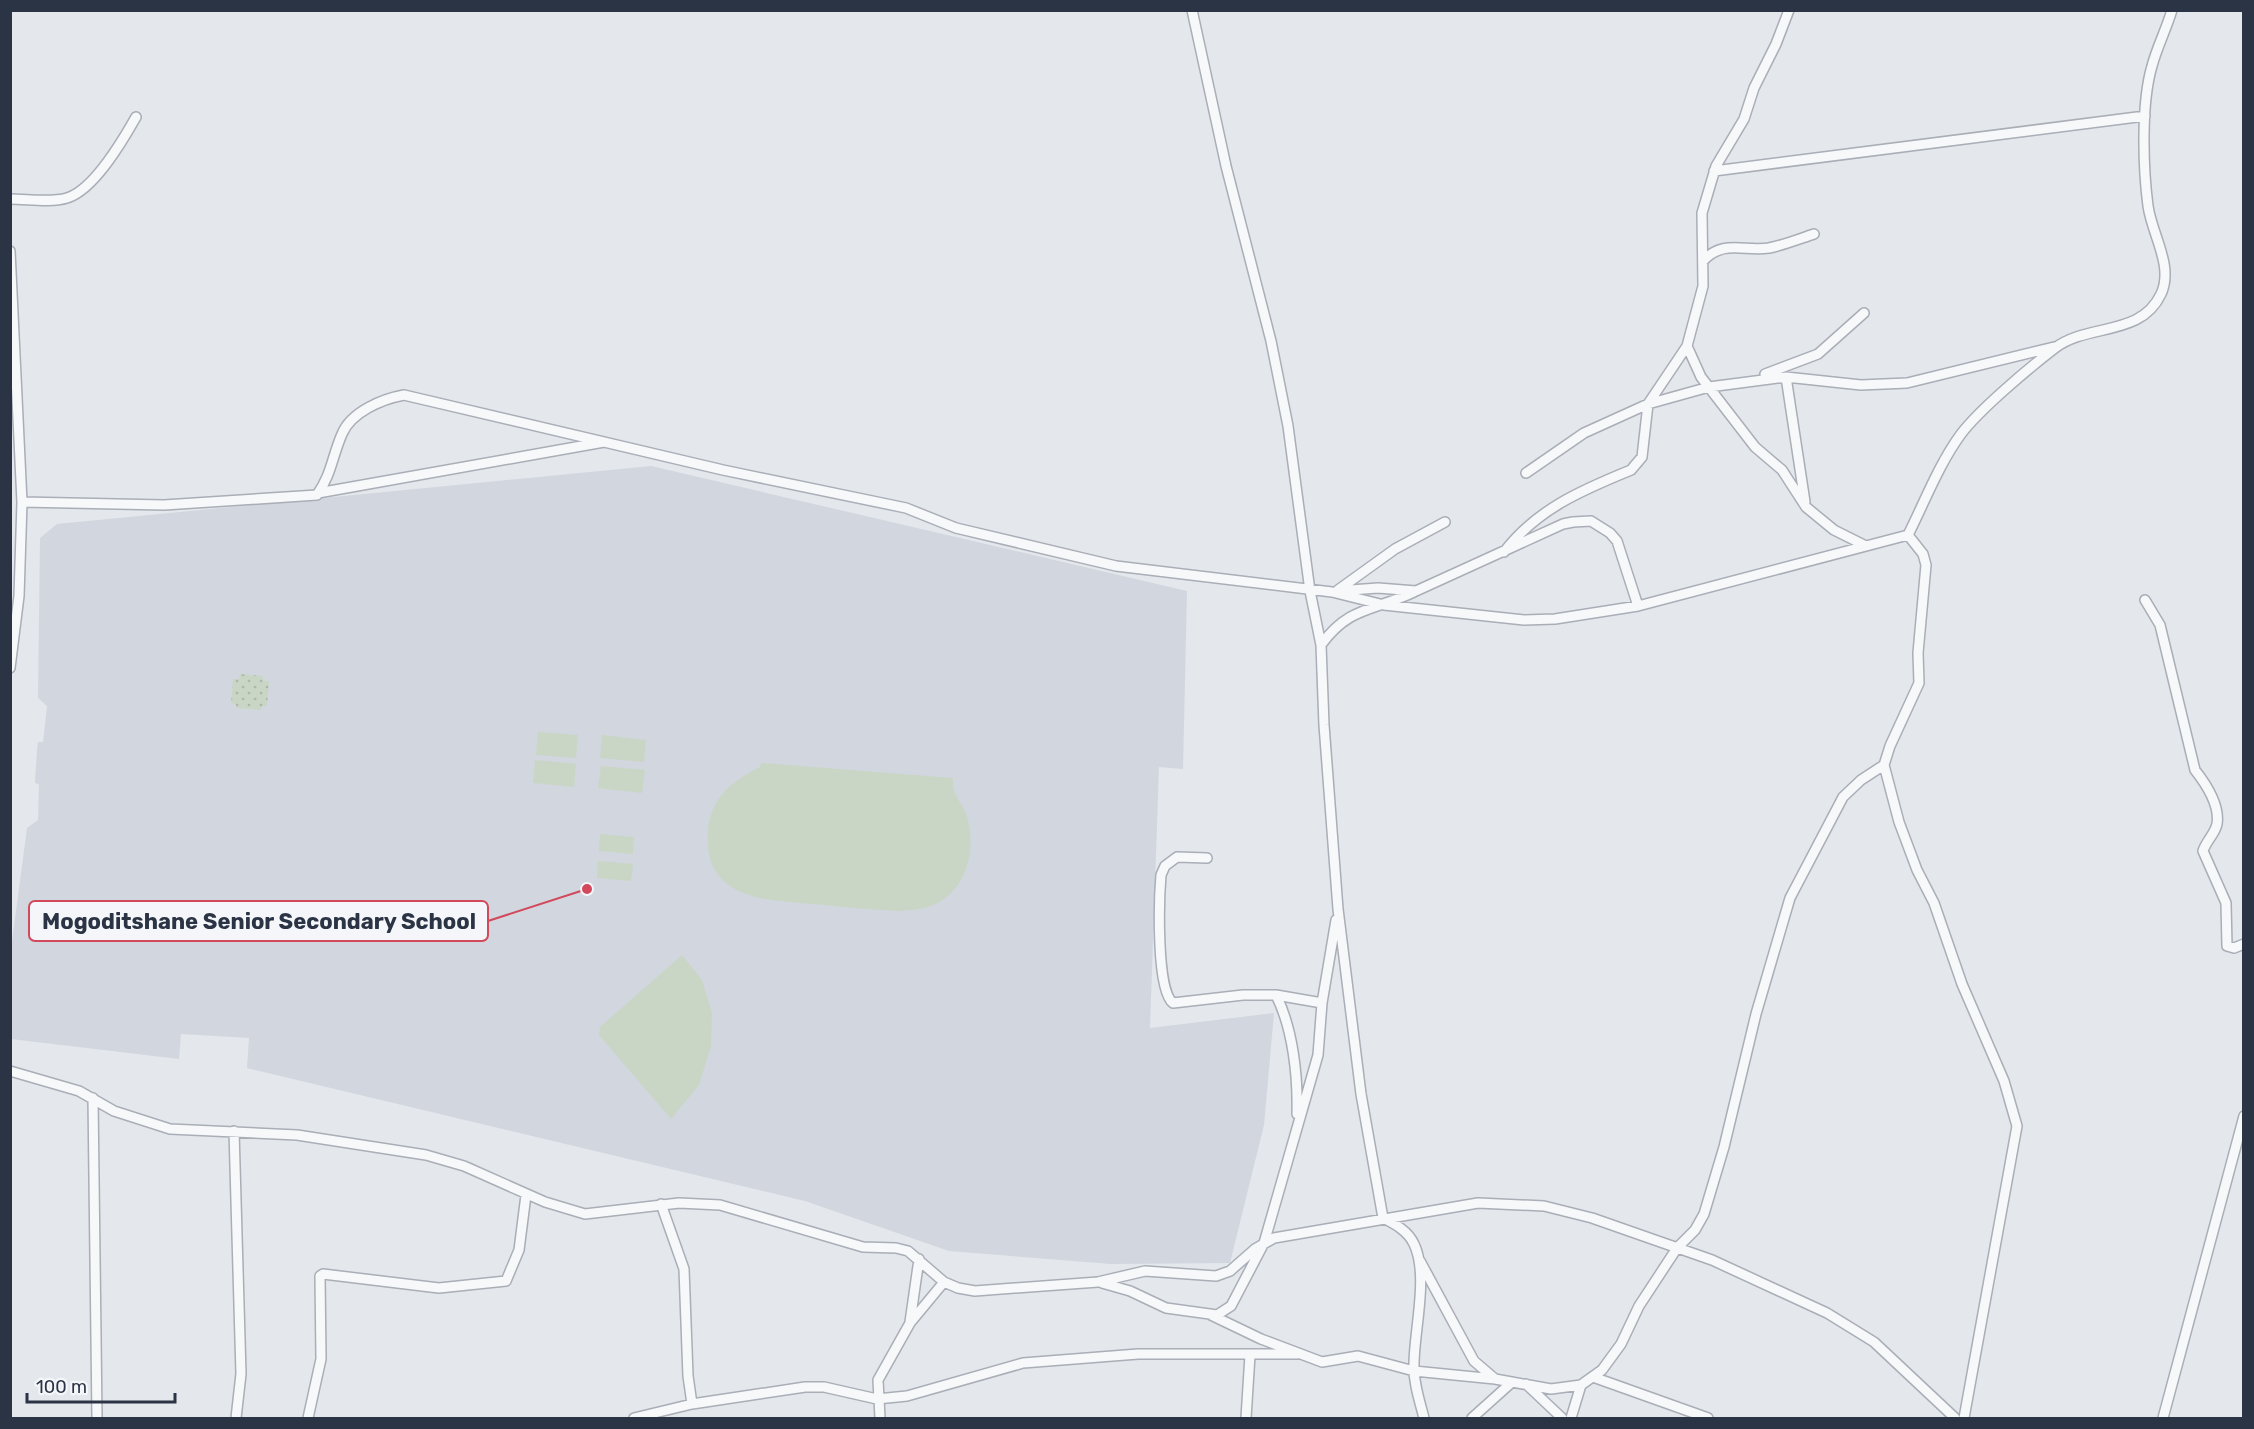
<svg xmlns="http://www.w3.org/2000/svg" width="2254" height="1429" font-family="Rubik,sans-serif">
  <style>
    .built { fill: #d2d6de }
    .garden { fill: url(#garden-dots) }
    .pitch { fill: #c9d6c5 }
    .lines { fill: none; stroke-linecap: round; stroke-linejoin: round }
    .minor-casing { stroke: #a9aeb7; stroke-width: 12 }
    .minor { stroke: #f7f8fa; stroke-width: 9 }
    .leader { fill: none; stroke: #d1495b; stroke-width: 2 }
    .callout-dot { fill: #d1495b; stroke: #f4f6f9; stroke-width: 2 }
    .callout { fill: #f4f6f9; stroke: #d1495b; stroke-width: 2 }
    .callout-label { font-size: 22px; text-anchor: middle; font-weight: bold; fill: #2b3445 }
  </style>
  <defs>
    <pattern id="garden-dots" width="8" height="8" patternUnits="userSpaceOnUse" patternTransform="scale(1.5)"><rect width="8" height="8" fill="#c9d6c5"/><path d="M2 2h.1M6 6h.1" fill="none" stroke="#adb8ab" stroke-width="1.8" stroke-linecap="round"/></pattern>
  </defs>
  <rect width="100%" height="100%" fill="#e4e7ec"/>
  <path class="built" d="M 651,466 L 1187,591 L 1183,769 L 1159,767 L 1150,1028 L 1274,1013 L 1264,1125 L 1230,1263 L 1111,1264 L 949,1251 L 805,1201 L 247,1068 L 249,1038 L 181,1034 L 179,1059 L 11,1039 L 11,949 L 27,828 L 38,820 L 39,784 L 35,783 L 37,750 L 38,742 L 43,742 L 47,706 L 38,698 L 40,538 L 57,524 Z"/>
  <path class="garden" d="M 240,674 L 263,676 L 263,681 L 269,681 L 267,706 L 262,706 L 261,710 L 236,708 L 236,704 L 231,703 L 233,679 L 239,679 Z"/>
  <path class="pitch" d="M 538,732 L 578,735 L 576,758 L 536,755 Z
    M 602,735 L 646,740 L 644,762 L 600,758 Z
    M 535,760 L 576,764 L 574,787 L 533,783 Z
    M 761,763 L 953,778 C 951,795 962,801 967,816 C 976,848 968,886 938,903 C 925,910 910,910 896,911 C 868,909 841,907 813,904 C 764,900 703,899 708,832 C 710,798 732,781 760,767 Z
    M 601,766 L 645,770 L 642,793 L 598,788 Z
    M 600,834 L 634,837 L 633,854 L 599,851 Z
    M 598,861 L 633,864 L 631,881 L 597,878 Z
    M 682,955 L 702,980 L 712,1013 L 711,1046 L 699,1085 L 671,1119 L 599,1035 L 600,1027 Z"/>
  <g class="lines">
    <defs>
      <path id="minor" d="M 1192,10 L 1226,166 L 1271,341 L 1288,426 L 1310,591 L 1321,645 L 1324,725 L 1338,909 L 1361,1094 L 1383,1218 C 1395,1224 1408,1231 1414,1244 C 1429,1275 1414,1331 1414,1364 C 1413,1382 1420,1402 1424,1418
        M 1714,171 L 2145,116
        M 10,199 C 28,199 50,203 67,198 C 94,190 123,140 136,117
        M 10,251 L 22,502 L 19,596 L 10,668
        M 1703,261 C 1723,239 1744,252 1769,248 C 1784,245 1799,239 1814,234
        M 1687,346 L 1701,377 L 1755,447 L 1782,470 L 1806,507 L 1834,530 L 1866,546
        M 1765,374 L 1818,354 L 1864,313
        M 1786,377 L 1805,502
        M 1526,473 L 1584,433 L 1648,404 L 1709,387 L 1786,377 L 1861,385 L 1907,383 L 2054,347
        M 318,493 L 604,442
        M 22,502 L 164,505 L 317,495 C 332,473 332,457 342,434 C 351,412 382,399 404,395 L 723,470 L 906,508 L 956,528 L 1116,566 L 1332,592 L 1384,605 L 1524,620 L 1555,619 L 1638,606 L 1908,535 C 1925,501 1939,464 1961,434 C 1980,409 2029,368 2055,348 C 2088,323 2141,337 2161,294 C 2174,266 2152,235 2148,206 C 2143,168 2141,103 2152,66 C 2157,47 2166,30 2172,10
        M 1908,535 L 1923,554 L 1926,565 L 1918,653 L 1919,683 L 1890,746 L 1884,765 L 1899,822 L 1917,870 L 1934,903 L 1962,984 L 2004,1081 L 2017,1126 L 1964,1418
        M 1504,552 C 1537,509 1582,490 1631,470 L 1642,457 L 1648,404 L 1687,346 L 1703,286 L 1702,213 L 1716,166 L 1744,119 L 1754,88 L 1776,44 L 1789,10
        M 1338,590 L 1395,549 L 1445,522
        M 1337,591 L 1378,588 L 1416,591 L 1563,524 L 1573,522 L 1591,521 L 1610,533 L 1617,541 L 1638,606
        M 2145,600 L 2160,625 L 2195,770 C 2206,784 2220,806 2217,824 C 2215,834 2206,841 2203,851 L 2226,903 L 2227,946 L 2234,948 L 2244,944
        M 1321,645 C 1349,606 1374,611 1414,592
        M 1207,858 L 1177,857 L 1165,866 L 1161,875 C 1159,898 1156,990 1173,1003 L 1243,995 L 1276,995 L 1322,1003 L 1336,920
        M 1276,995 C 1293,1029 1298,1076 1297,1114
        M 10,1071 L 79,1091 L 114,1111 L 170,1129 L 297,1135 L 426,1155 L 464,1166 L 545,1202 L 585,1214 L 679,1203 L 720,1205 L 863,1247 L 896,1248 L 908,1251 L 944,1282 L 958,1288 L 975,1291 L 1098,1282 L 1145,1271 L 1216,1276 L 1230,1271 L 1255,1249 L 1274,1238 L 1478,1203 L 1544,1206 L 1592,1218 L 1712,1260 L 1827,1313 L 1874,1342 L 1955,1418
        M 93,1098 L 97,1418
        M 234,1131 L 241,1374 L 236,1418
        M 661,1204 L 684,1269 L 688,1376 L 692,1404
        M 1420,1261 L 1474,1361 L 1495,1379
        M 1102,1283 L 1130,1291 L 1166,1308 L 1217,1315 L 1231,1306 L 1264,1243 L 1318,1055 L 1322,1003
        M 1211,1315 L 1261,1339 L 1322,1362 L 1358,1356 L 1414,1371 L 1495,1379 L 1551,1389 L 1581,1385 L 1602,1370 L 1621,1344 L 1639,1306 L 1677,1248 L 1695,1230 L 1704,1214 L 1724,1147 L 1756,1014 L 1790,898 L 1843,797 L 1861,780 L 1884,765
        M 910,1322 L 919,1259
        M 1593,1377 L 1708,1418
        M 1526,1384 L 1562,1418
        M 308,1418 L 321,1359 L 320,1276 L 323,1274 L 439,1288 L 506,1281 L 519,1250 L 526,1195
        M 634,1418 L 692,1404 L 805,1387 L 824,1387 L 877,1399 L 907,1396 L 1023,1363 L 1138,1354 L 1297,1354
        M 880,1418 L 878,1380 L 910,1323 L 944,1282
        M 1246,1418 L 1250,1355
        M 1472,1418 L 1511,1383
        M 1571,1418 L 1581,1385
        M 2163,1418 L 2244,1116"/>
    </defs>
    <use href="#minor" class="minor-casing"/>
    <use href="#minor" class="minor"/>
  </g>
  <path class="leader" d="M587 889L488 921"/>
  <circle class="callout-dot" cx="587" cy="889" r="6"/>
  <rect class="callout" x="29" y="901" width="459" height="40" rx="6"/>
  <g class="callout-label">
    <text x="259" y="929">Mogoditshane Senior Secondary School</text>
  </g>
  <rect width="2254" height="1429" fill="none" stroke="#2b3445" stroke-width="24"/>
  <path d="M27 1393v9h148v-9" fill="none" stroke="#2b3445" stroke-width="3"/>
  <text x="36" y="1393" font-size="18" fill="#2b3445" stroke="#f4f6f9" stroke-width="4.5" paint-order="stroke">100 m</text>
</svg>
